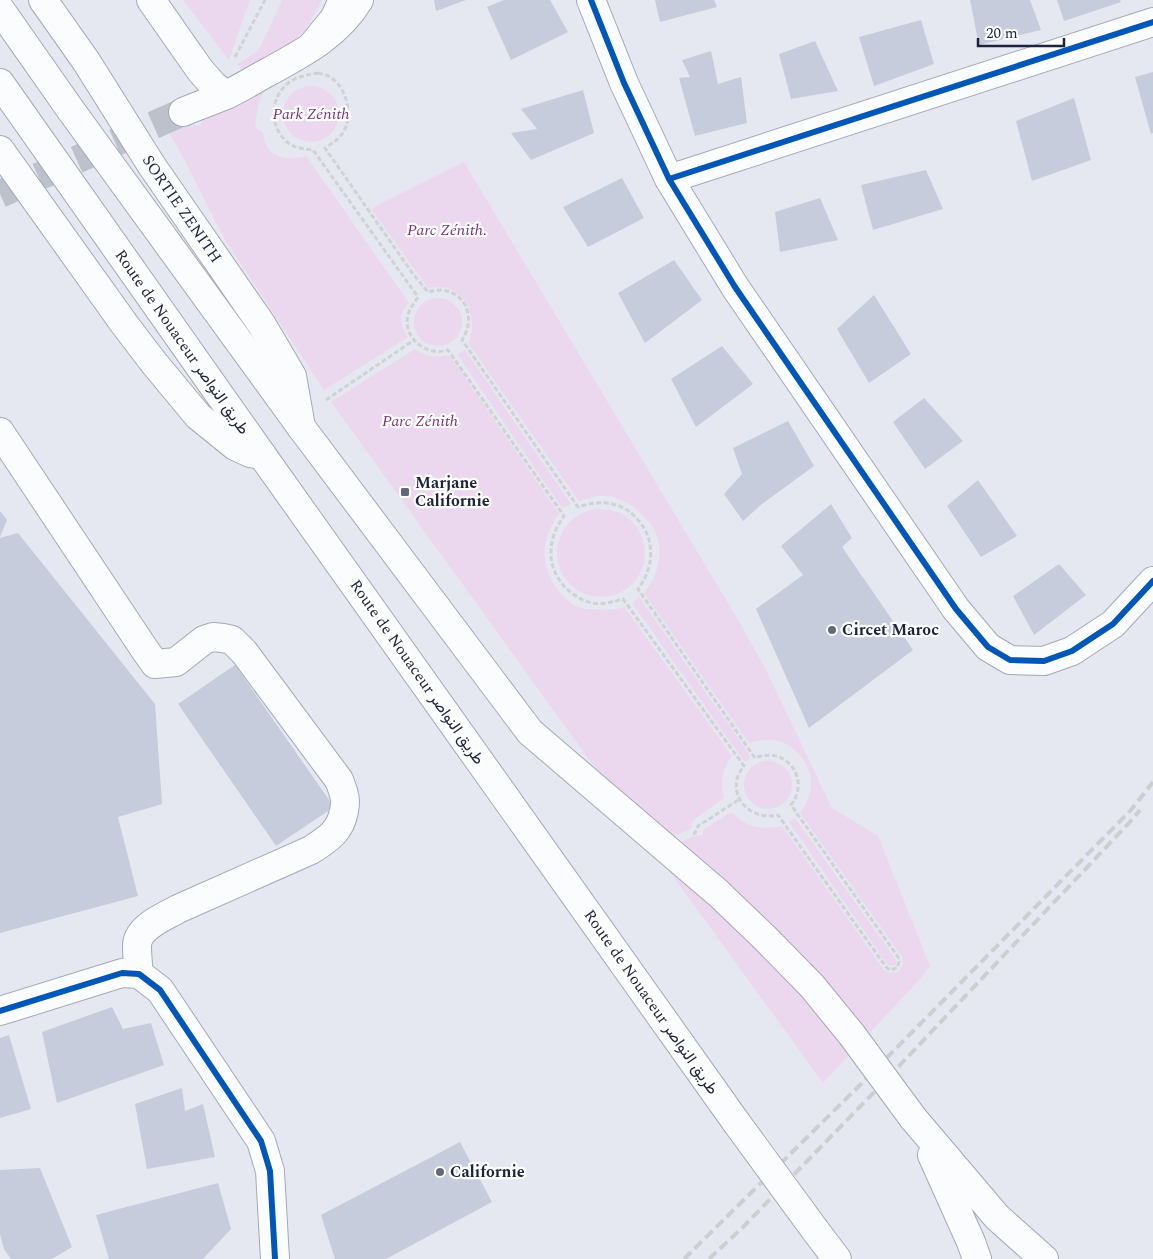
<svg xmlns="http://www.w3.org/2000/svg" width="1153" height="1259" font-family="Spectral,Vazirmatn,serif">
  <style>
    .park { fill: #ebd8ee }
    .building { fill: #c6ccdc }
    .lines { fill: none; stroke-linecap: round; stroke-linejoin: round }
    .minor-tunnel { stroke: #bdc1cc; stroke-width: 28; stroke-dasharray: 28 14; stroke-linecap: butt }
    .minor-casing { stroke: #a4a9b8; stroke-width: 30 }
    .major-casing { stroke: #a4a9b8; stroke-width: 30 }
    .highway-casing { stroke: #a4a9b8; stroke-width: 30 }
    .path { stroke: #d1d2d5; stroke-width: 3; stroke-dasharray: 5 2.5; stroke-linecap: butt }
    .minor { stroke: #fbfcfd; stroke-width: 28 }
    .major { stroke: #fbfcfd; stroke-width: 28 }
    .highway { stroke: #fbfcfd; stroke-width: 28 }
    .rail { stroke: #cdced1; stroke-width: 4; stroke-dasharray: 10 5; stroke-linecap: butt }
    .highway-bridge-casing { stroke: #a4a9b8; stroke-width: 30; stroke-linecap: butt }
    .highway-bridge { stroke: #fbfcfd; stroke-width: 28 }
    .cycleway-casing { stroke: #fff; stroke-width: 9 }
    .cycleway { stroke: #0057b8; stroke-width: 6 }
    .poi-dot { fill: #62697c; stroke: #fff; stroke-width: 2 }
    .labels { text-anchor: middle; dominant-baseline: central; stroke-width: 4.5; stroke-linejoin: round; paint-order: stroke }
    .park-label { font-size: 16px; font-style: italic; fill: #763675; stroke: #fff }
    .street-label { font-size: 16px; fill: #1c243d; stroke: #fff }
    .poi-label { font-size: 16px; font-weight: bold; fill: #1c243d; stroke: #fff; text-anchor: start }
  </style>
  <rect width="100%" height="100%" fill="#e5e8f0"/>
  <path class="park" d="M 183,0 L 250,0 L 229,60 Z
    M 282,0 L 322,0 L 309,24 L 288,50 L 248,75 L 237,64 L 258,51 L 268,31 Z
    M 269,83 L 259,101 L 255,124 L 256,128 L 263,132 C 264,136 264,140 266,144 C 273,160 293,160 306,156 L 409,303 C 398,313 400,325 408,337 L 324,390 L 224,238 L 185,161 L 165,126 L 181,123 L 199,126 L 207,114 Z
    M283 114a28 28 0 1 1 56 0a28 28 0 1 1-56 0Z
    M 464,162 L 740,623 L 766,670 L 832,808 L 878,836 L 930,966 L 919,980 L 823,1083 L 659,857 L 663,849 L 694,836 L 703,835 L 703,830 L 731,812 C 748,828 760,830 782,826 L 884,970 L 889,973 L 898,972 L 902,967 L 903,958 L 800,813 C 805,806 810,797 811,788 C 813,765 795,743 773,740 C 765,739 757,741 749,743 L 644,593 C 659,575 665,549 653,527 C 650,523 646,519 643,516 C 635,506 618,496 605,496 C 597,495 587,499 579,501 L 468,343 C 477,325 471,300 452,290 C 445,286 436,287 428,288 L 372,210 L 376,206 Z
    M414 322a24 24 0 1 1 48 0a24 24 0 1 1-48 0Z
    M 415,349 C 427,357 434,358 447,355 L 452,359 L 559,514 C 542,537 539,562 555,586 C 561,594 569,603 578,607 C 582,609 586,609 589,609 C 603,610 610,611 624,607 L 732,756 C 722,768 720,783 724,798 L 695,819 L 691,825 L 691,829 L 650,844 L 331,402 Z
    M 465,350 L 571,504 L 562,508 L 457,354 Z
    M557 553a44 44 0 1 1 88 0a44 44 0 1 1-88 0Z
    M 639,597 L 749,754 L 750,758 L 749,760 L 745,761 L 743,760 L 632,603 Z
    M744 785a24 24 0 1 1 48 0a24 24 0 1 1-48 0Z
    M 795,818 L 896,960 L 896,965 L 890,966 L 887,964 L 789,822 Z"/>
  <path class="building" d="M 434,0 L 466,0 L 436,11 Z
    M 504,0 L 550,0 L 568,32 L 511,60 L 487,7 Z
    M 655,0 L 714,0 L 717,7 L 660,22 Z
    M 970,0 L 1030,0 L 1041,30 L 979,45 Z
    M 1057,0 L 1120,0 L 1121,2 L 1064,21 Z
    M 921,20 L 934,64 L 874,86 L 859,37 Z
    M 815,41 L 838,91 L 791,99 L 779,54 Z
    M 711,51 L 718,84 L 741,77 L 747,123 L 695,136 L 679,78 L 690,77 L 682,60 Z
    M 1153,72 L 1153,133 L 1151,134 L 1135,77 Z
    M 583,90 L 594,133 L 531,160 L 511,133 L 537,129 L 521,109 Z
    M 1074,98 L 1091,160 L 1032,181 L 1016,121 Z
    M 926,170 L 943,209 L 873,230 L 861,185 Z
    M 622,178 L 644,218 L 588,247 L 563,207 Z
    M 820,198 L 838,240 L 780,252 L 775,212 Z
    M 674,260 L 702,300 L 645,343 L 618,293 Z
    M 874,295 L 911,354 L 869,383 L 837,329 Z
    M 722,346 L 753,384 L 696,427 L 671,379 Z
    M 924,398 L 963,441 L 925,469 L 893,422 Z
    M 788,421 L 814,466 L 762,504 L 743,521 L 724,494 L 742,474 L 733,448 Z
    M 978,480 L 1017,536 L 981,557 L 947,506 Z
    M 831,504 L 852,538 L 842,547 L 913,650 L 809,728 L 756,609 L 803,575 L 781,546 Z
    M 0,511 L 7,520 L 0,537 Z
    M 18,533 L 155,704 L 162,804 L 118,817 L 138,896 L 0,933 L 0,538 Z
    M 1059,564 L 1086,595 L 1034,635 L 1013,596 Z
    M 235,665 L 334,807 L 276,846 L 178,704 Z
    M 112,1007 L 123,1029 L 151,1023 L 164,1065 L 57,1103 L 42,1032 Z
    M 9,1035 L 31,1109 L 0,1118 L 0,1038 Z
    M 182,1088 L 185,1111 L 203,1104 L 215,1157 L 147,1169 L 135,1104 Z
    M 460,1142 L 492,1202 L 386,1259 L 335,1259 L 321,1215 Z
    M 40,1168 L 72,1247 L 52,1259 L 11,1259 L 4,1249 L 0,1234 L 0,1170 Z
    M 218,1183 L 231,1229 L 203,1259 L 109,1259 L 96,1215 Z"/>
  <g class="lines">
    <path class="minor-tunnel" d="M 0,194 L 183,112"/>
    <defs>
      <path id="minor" d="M 151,0 L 200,70 L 213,85 L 226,95
        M 591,0 L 624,83 L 669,179 L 735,287 L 956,609 L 988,647 L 1010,660 L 1044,661 L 1072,651 L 1113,624 L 1153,581
        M 183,112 C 197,106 212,101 226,95 C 241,88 255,79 270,71 C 303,53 339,34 359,0
        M 669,179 L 1153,22
        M 0,432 L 145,650 L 155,664 L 176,662 L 204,640 L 213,637 L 223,638 L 232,640 L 244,652 L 339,780 C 341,785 343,790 344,795 C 346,800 345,806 344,811 C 340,832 328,839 311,850 L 178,909 C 164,917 137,927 137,946 C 137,955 138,965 139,974
        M 0,1011 L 122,973 L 139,974 L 160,990 L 261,1141 L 270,1171 L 275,1259"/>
      <g id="major">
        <path id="s1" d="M 43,0 L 86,61 L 152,166 L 262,325 L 292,376 L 301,427"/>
        <path d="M 311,47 L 334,19 L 343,0"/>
        <path d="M 0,150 L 125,325 L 154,363 L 198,416 L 235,446 L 250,453 L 262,455"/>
      </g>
      <path id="highway" d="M 0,9 L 70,109 L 301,427 L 530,732 L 718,893 L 766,939 L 812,986 L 852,1035
        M 0,83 L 262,455 L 736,1122
        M 913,1118 L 997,1217 L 1044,1259
        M 932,1155 L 971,1242 L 977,1259
        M 815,1230 L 837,1259"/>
    </defs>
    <use href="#minor" class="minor-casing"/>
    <use href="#major" class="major-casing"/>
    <use href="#highway" class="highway-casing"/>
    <path class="path" d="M 235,57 L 265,0
      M 318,73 C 320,74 323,74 326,75 C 345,82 353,112 345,129 C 341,138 333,143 325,148 L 413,274 L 428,292 C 432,291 436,290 440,290 C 467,292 476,319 462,340 L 578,507 C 590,503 604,501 616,505 C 625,507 633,514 638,520 C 656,540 654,568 638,589 L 755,758 C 786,745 811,779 791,805 L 898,957 L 899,962 L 897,968 L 890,970 L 886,967 L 778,815 C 748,822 723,791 744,766 L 623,599 C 613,602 602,605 592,603 C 571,598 552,578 551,556 C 550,541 556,527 564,516 L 448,350 C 427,357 402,338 408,315 C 410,308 414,303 418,297 L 313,150 C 304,149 294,148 287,142 C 268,125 270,95 291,81 C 299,76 309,75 318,73 Z
      M 326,400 L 414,340
      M 693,834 L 695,833 L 698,826 L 740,799"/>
    <use href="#minor" class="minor"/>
    <use href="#major" class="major"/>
    <use href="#highway" class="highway"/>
    <path class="rail" d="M 684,1259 L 859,1086 L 1131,810 L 1153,782
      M 709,1259 L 742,1228 L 883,1083 L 1129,823 L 1140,810"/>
    <defs>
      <path id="highway-bridge" d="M 852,1035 L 913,1118
        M 736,1122 L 815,1230"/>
    </defs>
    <use href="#highway-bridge" class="highway-bridge-casing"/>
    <use href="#highway-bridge" class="highway-bridge"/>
    <defs>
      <path id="cycleway" d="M 591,0 L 624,83 L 669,179 L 735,287 L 956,609 L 988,647 L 1010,660 L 1044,661 L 1072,651 L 1113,624 L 1153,581
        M 669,179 L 1153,22
        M 0,1011 L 122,973 L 139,974 L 160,990 L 261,1141 L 270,1171 L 275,1259"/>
    </defs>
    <use href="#cycleway" class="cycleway-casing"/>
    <use href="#cycleway" class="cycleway"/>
  </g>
  <g class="poi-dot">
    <rect x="400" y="487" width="10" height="10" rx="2.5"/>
    <circle cx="832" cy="630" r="5"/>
    <circle cx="440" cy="1172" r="5"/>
  </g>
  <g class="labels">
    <g class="park-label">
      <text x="311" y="114">Park Zénith</text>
      <text x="447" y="230">Parc Zénith.</text>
      <text x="420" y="421">Parc Zénith</text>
    </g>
    <g class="street-label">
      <text stroke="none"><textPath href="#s1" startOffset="251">SORTIE ZENITH</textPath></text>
      <text transform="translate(182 342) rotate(55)">Route de Nouaceur طريق النواصر</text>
      <text transform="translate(417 672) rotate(55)">Route de Nouaceur طريق النواصر</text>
      <text transform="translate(651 1002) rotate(55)">Route de Nouaceur طريق النواصر</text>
    </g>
    <g class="poi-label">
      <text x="415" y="483">Marjane<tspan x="415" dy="18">Californie</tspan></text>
      <text x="842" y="630">Circet Maroc</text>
      <text x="450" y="1172">Californie</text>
    </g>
  </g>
  <path d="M978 38v8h86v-8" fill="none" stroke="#1c243d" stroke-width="2.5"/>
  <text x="986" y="38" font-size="15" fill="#1c243d" stroke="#ffffff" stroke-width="4" paint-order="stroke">20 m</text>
</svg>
